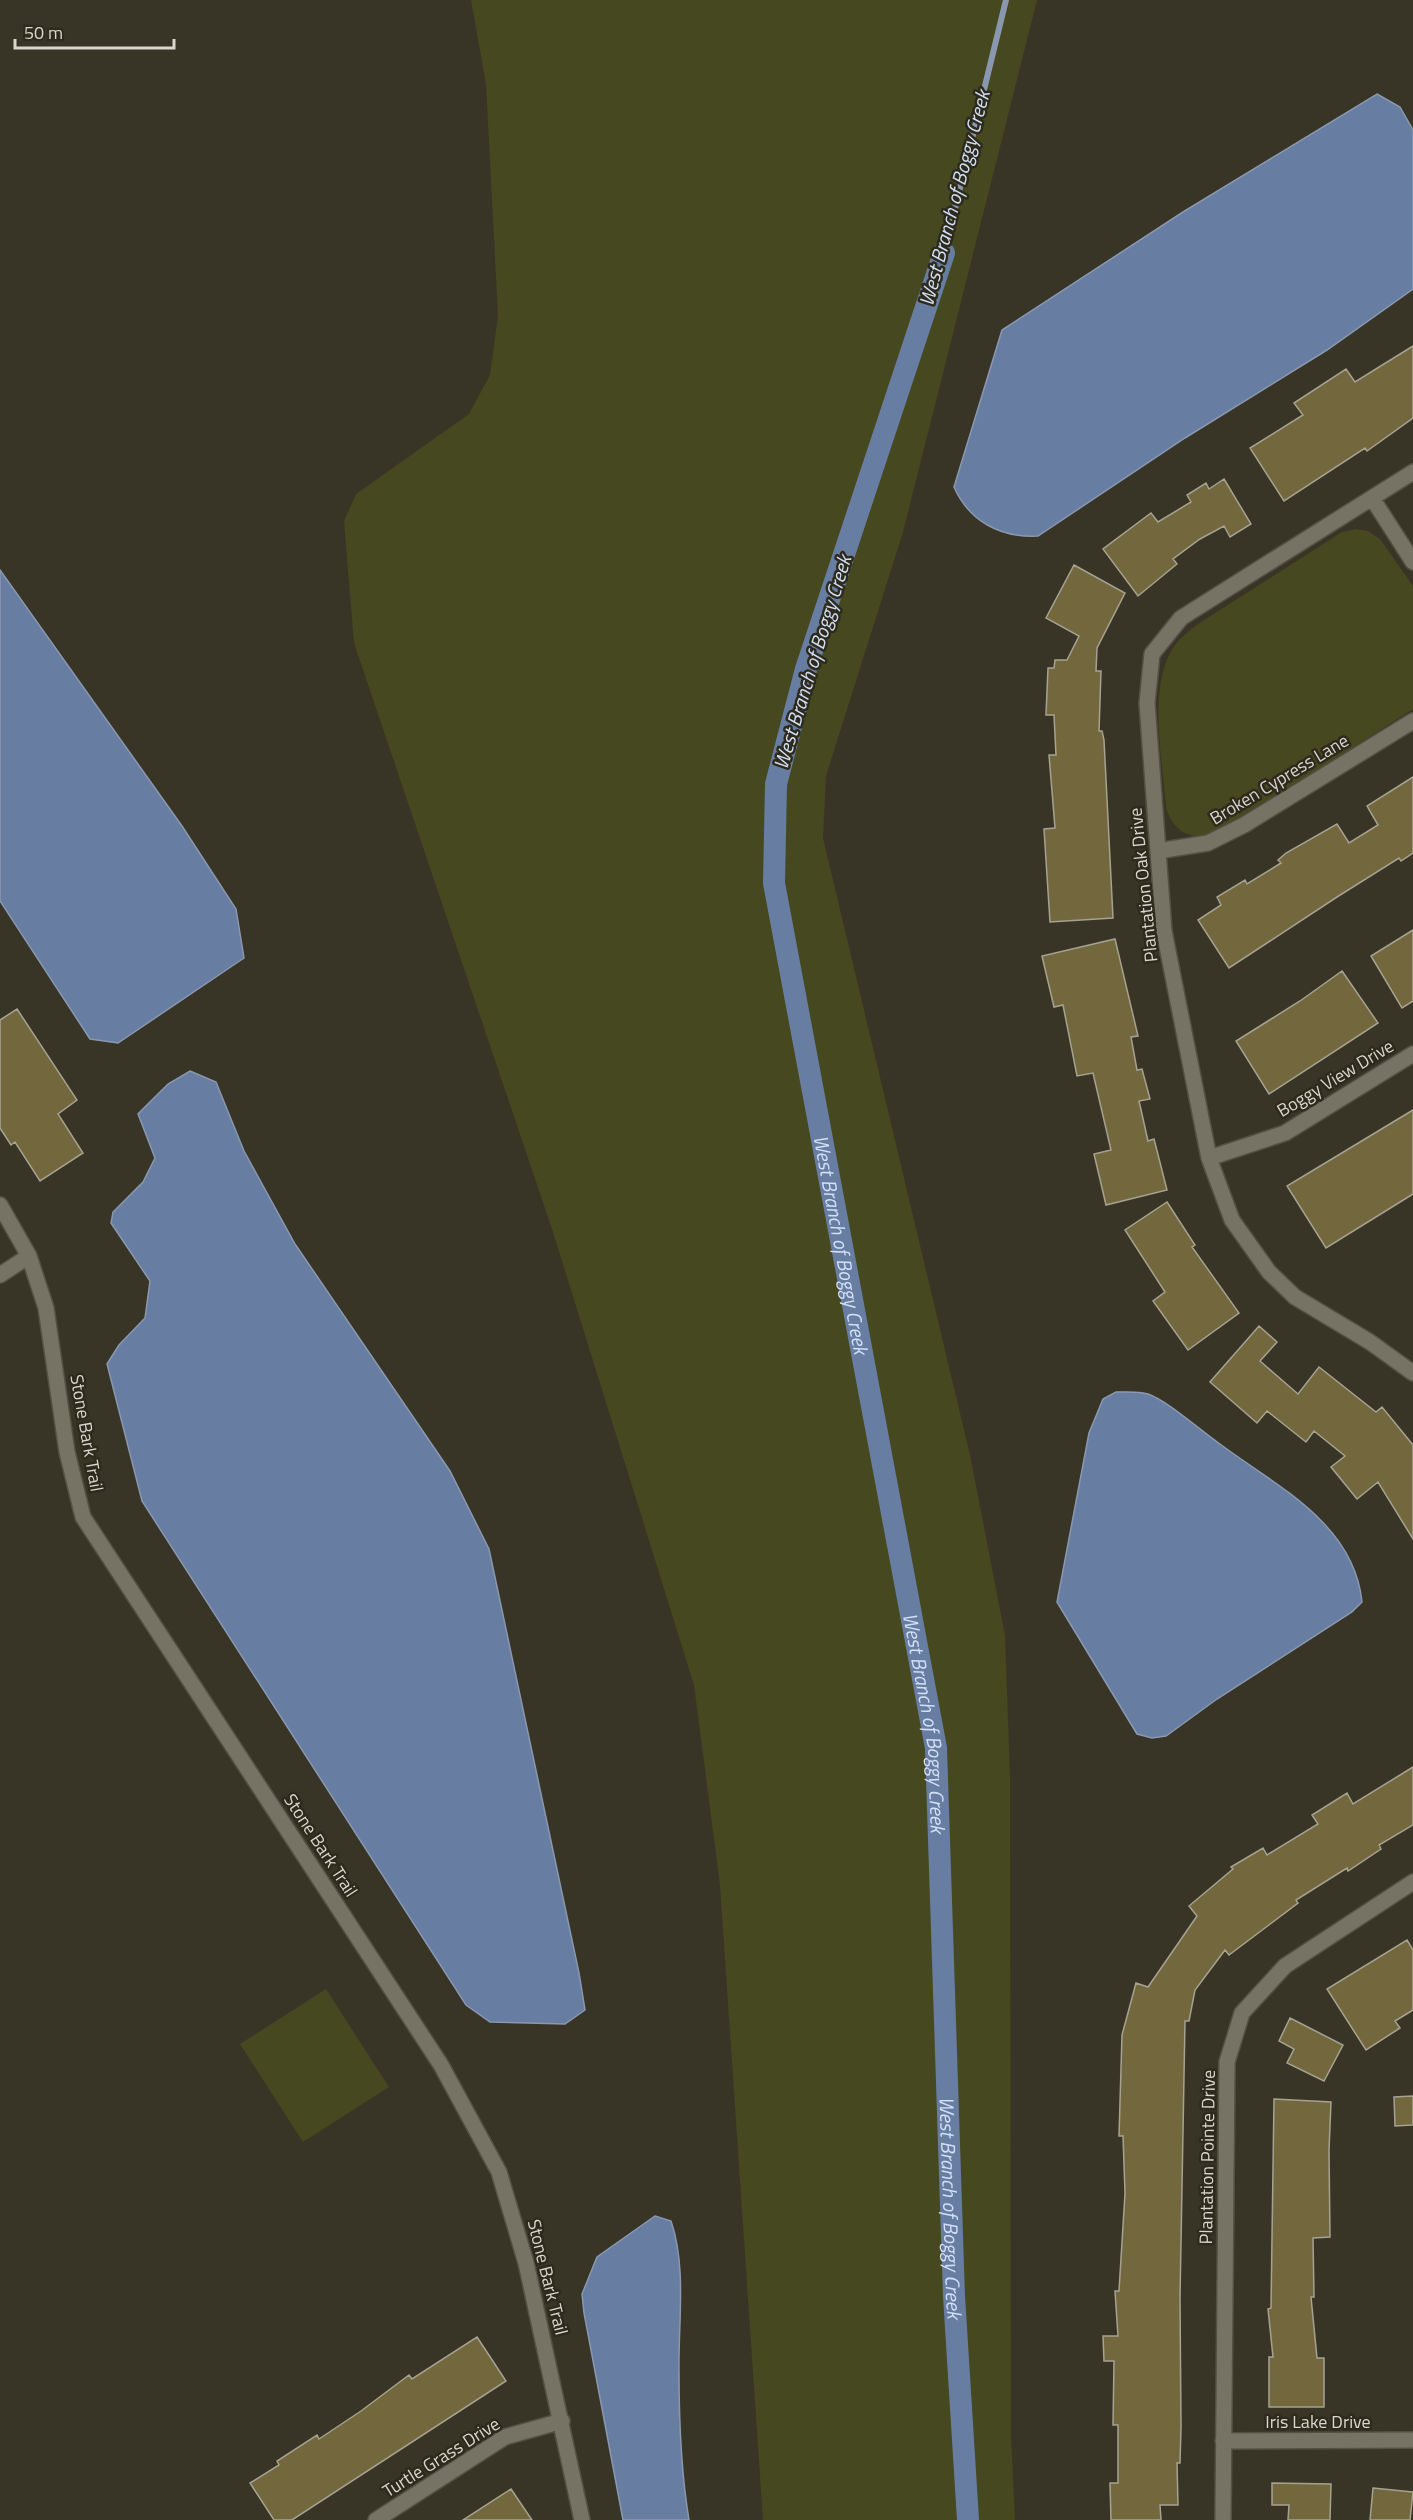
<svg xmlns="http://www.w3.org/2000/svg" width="1413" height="2520" font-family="'Titillium Web',sans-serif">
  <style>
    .green { fill: #46481f }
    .water { fill: #687da2; stroke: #8a98af; stroke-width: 1.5 }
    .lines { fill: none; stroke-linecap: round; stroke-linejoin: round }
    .stream { stroke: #8a98af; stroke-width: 6 }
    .canal { stroke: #687da2; stroke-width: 22 }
    .building { fill: #73683d; stroke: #a6a292; stroke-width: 1.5 }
    .minor-casing { stroke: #535045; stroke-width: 18 }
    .minor { stroke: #777364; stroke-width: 15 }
    .labels { text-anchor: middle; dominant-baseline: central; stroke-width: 5; stroke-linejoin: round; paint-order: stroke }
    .street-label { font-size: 18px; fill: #d8d6ce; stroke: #2e2b1d }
    .water-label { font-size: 20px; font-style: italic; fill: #d2e0f8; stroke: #2e2b1d }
  </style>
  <rect width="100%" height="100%" fill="#383527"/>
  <path class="green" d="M 471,0 L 1037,0 L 903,532 L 826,776 L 823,838 L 970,1455 L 1005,1635 L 1010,1777 L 1011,2436 L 1015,2520 L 763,2520 L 720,1885 L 694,1685 L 552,1229 L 354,643 L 344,521 L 356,494 L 469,414 L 490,375 L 498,316 L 486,84 Z
    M 1355,529 L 1368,531 L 1380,539 L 1413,586 L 1413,709 L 1222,831 C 1195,841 1176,837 1166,808 C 1163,762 1148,694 1171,651 C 1178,639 1190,630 1201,622 L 1342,532 Z
    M 326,1989 L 389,2087 L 303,2142 L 240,2044 Z"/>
  <path class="water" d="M 1377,94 L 1400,107 L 1413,130 L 1413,289 L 1327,350 L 1185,438 L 1038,536 C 1000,538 969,521 954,487 L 1002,330 L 1183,212 Z
    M 0,570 L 182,826 L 236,909 L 244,958 L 118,1043 L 90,1039 L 0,901 Z
    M 190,1071 L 216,1082 L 244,1151 L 295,1244 L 450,1471 L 489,1549 L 579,1973 L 585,2010 L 565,2024 L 490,2022 L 466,2005 L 142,1501 L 107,1364 L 119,1345 L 145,1318 L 150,1281 L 111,1223 L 113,1212 L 143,1182 L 155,1158 L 138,1114 L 168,1084 Z
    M 1116,1392 C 1126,1392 1139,1391 1148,1394 C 1168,1401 1201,1431 1220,1444 C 1276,1486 1354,1523 1362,1602 L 1352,1612 L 1217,1699 L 1166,1736 L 1152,1738 L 1137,1734 L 1057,1602 L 1089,1433 L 1103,1399 Z
    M 655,2216 L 671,2221 C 687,2268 678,2323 679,2372 C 679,2421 681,2472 689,2520 L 623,2520 L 584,2313 L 582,2294 L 597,2257 Z"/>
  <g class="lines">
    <path class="stream" d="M 944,253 L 1006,0"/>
    <path class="canal" id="s1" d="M 944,253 L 806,669 L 776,784 L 774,883 L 936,1748 L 954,2296 L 968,2520"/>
  </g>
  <path class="building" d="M 1413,346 L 1413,418 L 1367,451 L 1365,448 L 1284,501 L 1250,448 L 1303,415 L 1294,403 L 1346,369 L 1355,382 Z
    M 1224,479 L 1251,524 L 1230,537 L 1224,526 L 1200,539 L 1173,559 L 1177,564 L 1138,596 L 1103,549 L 1151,513 L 1158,522 L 1191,502 L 1187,495 L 1206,483 L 1209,489 Z
    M 1074,565 L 1125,593 L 1097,648 L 1096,671 L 1101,671 L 1099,731 L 1102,731 L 1104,740 L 1113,918 L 1050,922 L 1044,829 L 1055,828 L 1049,755 L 1056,755 L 1054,715 L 1046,715 L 1048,668 L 1054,668 L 1055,660 L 1067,660 L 1079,636 L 1046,618 Z
    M 1413,777 L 1413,853 L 1401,861 L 1399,858 L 1337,897 L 1229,968 L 1198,920 L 1221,905 L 1217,897 L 1245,880 L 1247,884 L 1281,863 L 1278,860 L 1286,853 L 1337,824 L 1349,843 L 1378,825 L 1367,806 Z
    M 1413,930 L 1413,1001 L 1402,1008 L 1371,956 Z
    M 1115,939 L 1138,1036 L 1131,1037 L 1137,1070 L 1142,1069 L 1150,1099 L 1139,1101 L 1148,1141 L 1154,1139 L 1167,1190 L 1106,1205 L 1094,1154 L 1111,1150 L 1093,1073 L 1077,1076 L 1063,1005 L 1054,1007 L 1042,956 Z
    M 1342,971 L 1378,1023 L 1269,1094 L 1236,1041 L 1300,1001 Z
    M 17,1009 L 77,1100 L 58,1114 L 83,1153 L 40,1181 L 15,1142 L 11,1145 L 0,1128 L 0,1020 Z
    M 1413,1110 L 1413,1194 L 1326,1248 L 1287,1186 Z
    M 1167,1202 L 1195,1245 L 1192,1247 L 1239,1313 L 1188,1350 L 1153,1301 L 1165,1292 L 1125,1230 Z
    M 1259,1326 L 1277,1342 L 1260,1361 L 1298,1394 L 1319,1367 L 1376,1412 L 1382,1407 L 1413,1445 L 1413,1539 L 1378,1482 L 1357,1499 L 1331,1467 L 1345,1456 L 1314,1431 L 1306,1442 L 1267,1411 L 1257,1423 L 1210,1382 Z
    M 1413,1767 L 1413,1825 L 1379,1845 L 1381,1849 L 1348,1871 L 1347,1868 L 1296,1900 L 1298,1903 L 1229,1955 L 1225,1950 L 1195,1990 L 1189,2021 L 1185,2021 L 1180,2298 L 1181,2427 L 1180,2463 L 1177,2463 L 1178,2505 L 1160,2505 L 1161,2520 L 1111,2520 L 1110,2483 L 1118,2483 L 1118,2425 L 1113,2425 L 1114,2361 L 1104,2361 L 1103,2336 L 1118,2336 L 1115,2291 L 1119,2291 L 1125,2193 L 1123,2136 L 1119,2136 L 1122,2035 L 1136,1983 L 1148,1987 L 1197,1916 L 1189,1906 L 1233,1869 L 1231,1867 L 1263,1848 L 1267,1855 L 1318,1824 L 1312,1815 L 1347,1793 L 1353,1804 Z
    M 1407,1940 L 1413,1950 L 1413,2010 L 1395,2021 L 1400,2028 L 1366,2050 L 1327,1989 Z
    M 1290,2018 L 1343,2045 L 1324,2081 L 1287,2063 L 1294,2049 L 1279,2041 Z
    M 1413,2096 L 1413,2125 L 1395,2126 L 1394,2097 Z
    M 1274,2099 L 1331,2102 L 1329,2150 L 1330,2237 L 1313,2238 L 1314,2297 L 1311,2297 L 1317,2358 L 1324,2358 L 1324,2407 L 1269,2407 L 1269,2357 L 1273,2357 L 1268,2309 L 1271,2308 Z
    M 477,2337 L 506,2381 L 292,2520 L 274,2520 L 250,2483 L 279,2465 L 277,2461 L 317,2435 L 319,2439 L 361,2411 L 409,2375 L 412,2379 Z
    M 1272,2483 L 1331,2484 L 1330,2520 L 1288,2520 L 1289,2505 L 1272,2505 Z
    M 1373,2488 L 1413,2492 L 1410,2520 L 1370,2520 Z
    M 511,2489 L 532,2520 L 463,2520 Z"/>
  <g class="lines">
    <defs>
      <path id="minor" d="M 1413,472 L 1181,618 L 1152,654 L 1147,703 L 1164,931 L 1209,1158 L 1232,1220 L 1269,1272 L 1295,1297 L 1370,1342 L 1413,1373
        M 1372,498 L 1413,562
        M 1158,851 L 1208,843 L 1244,825 L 1413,721
        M 1209,1158 L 1285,1133 L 1413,1054
        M 0,1205 L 29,1256 L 46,1308 L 67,1452 L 83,1517 L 441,2065 L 499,2172 L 526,2263 L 582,2520
        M 0,1275 L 29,1256
        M 1223,2441 L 1413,2440
        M 376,2520 L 505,2437 L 562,2421
        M 1223,2520 L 1227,2062 L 1242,2013 L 1285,1966 L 1413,1882"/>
    </defs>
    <use href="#minor" class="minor-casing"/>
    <use href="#minor" class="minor"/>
  </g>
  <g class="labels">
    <g class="street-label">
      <text transform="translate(1279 779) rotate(-31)">Broken Cypress Lane</text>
      <text transform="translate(1143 885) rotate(-96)">Plantation Oak Drive</text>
      <text transform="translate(1335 1078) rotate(-31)">Boggy View Drive</text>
      <text transform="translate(87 1433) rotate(80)">Stone Bark Trail</text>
      <text transform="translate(321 1845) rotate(57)">Stone Bark Trail</text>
      <text transform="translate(1207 2157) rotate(-89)">Plantation Pointe Drive</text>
      <text transform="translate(548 2277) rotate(76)">Stone Bark Trail</text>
      <text x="1318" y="2421">Iris Lake Drive</text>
      <text transform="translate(441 2457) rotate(-32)">Turtle Grass Drive</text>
    </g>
    <g class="water-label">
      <text transform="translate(954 198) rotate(-75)">West Branch of Boggy Creek</text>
      <text transform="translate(812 662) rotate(-73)">West Branch of Boggy Creek</text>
      <text stroke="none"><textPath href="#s1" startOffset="1024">West Branch of Boggy Creek</textPath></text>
      <text stroke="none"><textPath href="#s1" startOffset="1510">West Branch of Boggy Creek</textPath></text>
      <text stroke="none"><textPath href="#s1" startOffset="1996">West Branch of Boggy Creek</textPath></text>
    </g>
  </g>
  <path d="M15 39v9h159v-9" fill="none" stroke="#d8d6ce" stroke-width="3"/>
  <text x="24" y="39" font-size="18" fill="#d8d6ce" stroke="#2e2b1d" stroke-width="4.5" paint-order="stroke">50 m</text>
</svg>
